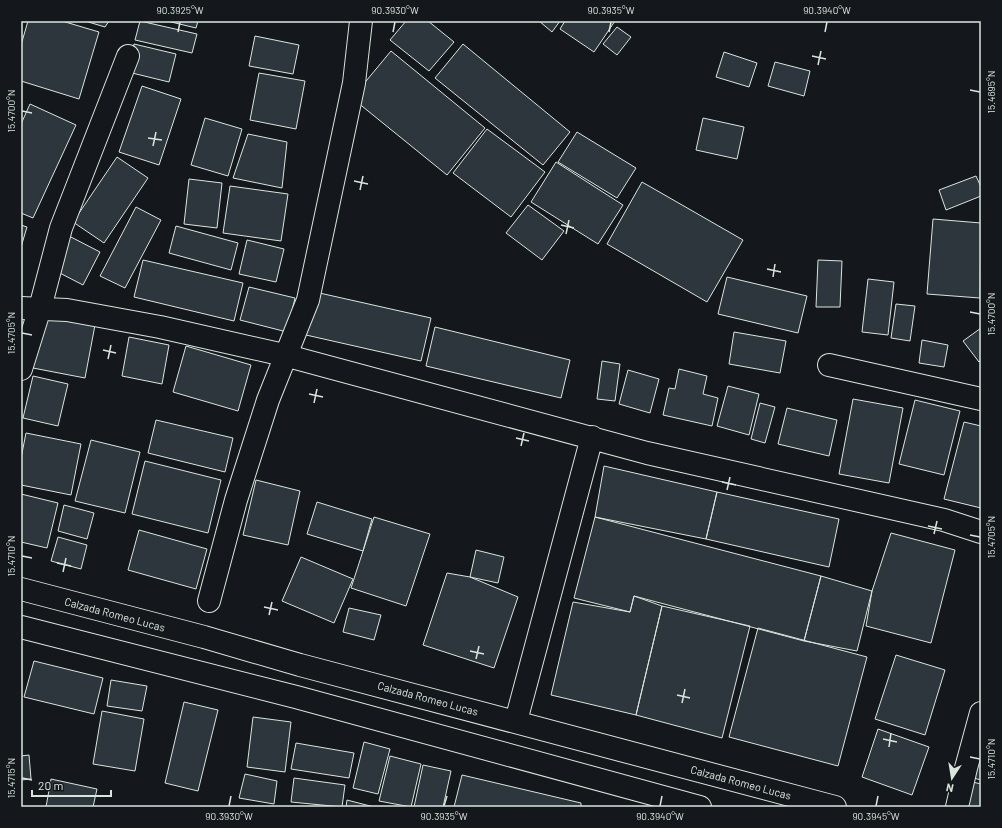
<svg xmlns="http://www.w3.org/2000/svg" width="1002" height="828" font-family="Barlow,sans-serif">
  <style>
    .building { fill: #2c363c; stroke: #d8e6dc }
    .lines { fill: none; stroke-linecap: round; stroke-linejoin: round }
    .minor-casing { stroke: #d8e6dc; stroke-width: 24 }
    .minor { stroke: #14181c; stroke-width: 22 }
    .ticks { fill: none; stroke: #d8e6dc; stroke-width: 1.5 }
    .labels { text-anchor: middle; dominant-baseline: central; stroke-width: 3; stroke-linejoin: round; paint-order: stroke }
    .street-label { font-size: 11px; fill: #d8e6dc; stroke: #14181c }
    .neatline { fill: none; stroke: #d8e6dc; stroke-width: 1.5 }
    .ticks-label { font-size: 10px; text-anchor: middle; fill: #d8e6dc }
  </style>
  <rect width="100%" height="100%" fill="#14181c"/>
  <path class="building" d="M 28,21 L 62,21 L 99,32 L 79,99 L 21,81 L 21,45 Z
    M 85,21 L 109,21 L 105,27 Z
    M 140,21 L 197,34 L 192,53 L 135,40 Z
    M 167,21 L 198,21 L 196,28 Z
    M 406,21 L 428,21 L 454,42 L 429,71 L 390,40 Z
    M 539,21 L 560,21 L 552,32 Z
    M 565,21 L 615,21 L 594,52 L 560,29 Z
    M 617,27 L 631,37 L 617,55 L 603,44 Z
    M 255,36 L 299,45 L 293,74 L 249,66 Z
    M 134,44 L 176,54 L 169,82 L 128,72 Z
    M 463,44 L 570,132 L 543,165 L 435,78 Z
    M 391,51 L 485,128 L 447,175 L 352,98 Z
    M 724,52 L 757,63 L 749,87 L 716,77 Z
    M 775,62 L 810,71 L 804,96 L 768,86 Z
    M 259,73 L 305,81 L 296,129 L 250,120 Z
    M 142,86 L 181,99 L 159,165 L 119,152 Z
    M 30,104 L 76,125 L 33,218 L 21,213 L 21,124 Z
    M 205,118 L 242,129 L 228,176 L 191,165 Z
    M 703,118 L 744,127 L 737,159 L 696,150 Z
    M 487,129 L 545,172 L 511,217 L 453,173 Z
    M 577,132 L 636,168 L 617,198 L 558,162 Z
    M 248,134 L 287,142 L 282,188 L 233,178 Z
    M 117,157 L 148,178 L 104,243 L 73,222 Z
    M 556,162 L 623,205 L 598,244 L 531,202 Z
    M 976,176 L 981,187 L 981,196 L 946,210 L 939,190 Z
    M 189,179 L 222,183 L 217,228 L 184,224 Z
    M 642,182 L 743,240 L 707,302 L 607,244 Z
    M 230,186 L 288,194 L 281,241 L 223,233 Z
    M 528,205 L 564,231 L 542,260 L 506,233 Z
    M 136,207 L 161,220 L 125,288 L 100,276 Z
    M 933,219 L 981,223 L 980,298 L 927,294 Z
    M 21,225 L 27,227 L 21,247 Z
    M 176,226 L 238,243 L 231,270 L 169,253 Z
    M 69,236 L 100,252 L 83,285 L 52,269 Z
    M 247,240 L 284,249 L 276,282 L 239,274 Z
    M 143,260 L 243,283 L 234,321 L 134,297 Z
    M 818,260 L 842,261 L 840,307 L 816,307 Z
    M 727,277 L 807,296 L 798,333 L 718,314 Z
    M 868,279 L 894,282 L 888,335 L 862,332 Z
    M 249,287 L 295,298 L 287,332 L 240,320 Z
    M 315,292 L 431,318 L 421,361 L 306,335 Z
    M 896,304 L 915,306 L 910,341 L 891,338 Z
    M 44,314 L 95,325 L 85,378 L 33,368 Z
    M 435,327 L 570,360 L 561,398 L 426,366 Z
    M 981,328 L 981,360 L 979,362 L 963,341 Z
    M 734,332 L 786,341 L 780,373 L 729,364 Z
    M 129,337 L 169,345 L 162,384 L 122,376 Z
    M 922,340 L 948,345 L 944,367 L 919,363 Z
    M 186,346 L 251,365 L 238,411 L 173,392 Z
    M 602,361 L 620,364 L 615,401 L 597,399 Z
    M 679,369 L 707,376 L 703,394 L 718,398 L 712,426 L 663,415 L 669,388 L 675,389 Z
    M 628,370 L 659,379 L 650,413 L 619,404 Z
    M 33,376 L 68,384 L 58,426 L 23,418 Z
    M 728,386 L 759,394 L 749,435 L 717,426 Z
    M 853,399 L 903,408 L 889,483 L 839,474 Z
    M 915,400 L 960,411 L 944,475 L 899,464 Z
    M 760,403 L 775,407 L 765,443 L 751,439 Z
    M 787,408 L 837,420 L 829,456 L 778,444 Z
    M 156,420 L 233,438 L 225,472 L 148,453 Z
    M 964,422 L 981,426 L 981,508 L 944,499 Z
    M 26,433 L 81,444 L 71,495 L 21,485 L 21,458 Z
    M 91,440 L 140,452 L 125,513 L 75,501 Z
    M 145,461 L 221,480 L 208,533 L 132,514 Z
    M 604,466 L 717,492 L 706,539 L 595,517 Z
    M 256,480 L 300,491 L 288,545 L 243,535 Z
    M 717,492 L 839,519 L 829,567 L 706,539 Z
    M 21,494 L 58,503 L 47,548 L 21,542 Z
    M 317,502 L 372,519 L 363,551 L 307,534 Z
    M 64,505 L 94,513 L 87,539 L 58,531 Z
    M 374,517 L 430,534 L 406,606 L 351,588 Z
    M 595,517 L 821,576 L 804,641 L 634,596 L 630,612 L 574,598 Z
    M 139,530 L 207,549 L 196,589 L 128,570 Z
    M 891,533 L 955,550 L 931,643 L 866,626 L 872,591 Z
    M 58,537 L 87,545 L 81,569 L 51,561 Z
    M 476,550 L 504,557 L 498,583 L 470,577 Z
    M 301,557 L 353,579 L 334,623 L 282,601 Z
    M 447,573 L 470,577 L 518,597 L 494,668 L 423,645 Z
    M 821,576 L 872,591 L 857,651 L 804,641 Z
    M 634,596 L 662,606 L 636,715 L 551,695 L 573,602 L 630,612 Z
    M 662,606 L 750,626 L 722,738 L 636,715 Z
    M 349,608 L 381,615 L 374,640 L 343,632 Z
    M 758,628 L 867,657 L 838,766 L 729,737 Z
    M 896,655 L 945,670 L 925,735 L 875,719 Z
    M 34,661 L 103,678 L 94,714 L 24,697 Z
    M 111,680 L 147,686 L 142,711 L 107,706 Z
    M 184,702 L 218,710 L 198,791 L 165,783 Z
    M 102,711 L 144,719 L 135,771 L 93,764 Z
    M 253,717 L 291,722 L 285,772 L 247,767 Z
    M 878,729 L 929,747 L 912,795 L 862,777 Z
    M 364,742 L 390,749 L 378,794 L 353,788 Z
    M 981,742 L 981,780 L 966,776 Z
    M 296,743 L 354,753 L 349,778 L 291,769 Z
    M 29,755 L 31,779 L 21,780 L 21,756 Z
    M 390,756 L 421,764 L 411,807 L 379,801 Z
    M 423,765 L 451,771 L 443,807 L 414,807 Z
    M 245,774 L 277,781 L 274,804 L 239,798 Z
    M 462,775 L 581,803 L 581,807 L 454,807 Z
    M 294,778 L 345,785 L 342,807 L 291,802 Z
    M 51,779 L 97,789 L 93,807 L 46,807 Z
    M 964,780 L 981,784 L 981,807 L 963,807 Z
    M 347,800 L 374,807 L 346,807 Z"/>
  <g class="lines">
    <defs>
      <path id="minor" d="M 21,308 L 67,310 L 160,327 L 284,355 L 647,453 L 944,520 L 981,532
        M 829,365 L 981,399
        M 21,369 L 40,308 L 61,228 L 128,56
        M 21,589 L 204,637 L 300,665 L 835,807
        M 209,601 L 236,500 L 268,400 L 308,300 L 354,83 L 361,21
        M 21,627 L 296,697 L 700,807
        M 516,721 L 592,437
        M 957,807 L 966,768 L 981,713"/>
    </defs>
    <use href="#minor" class="minor-casing"/>
    <use href="#minor" class="minor"/>
  </g>
  <path class="ticks" d="M 178,32 L 180,22M 393,32 L 395,22M 609,32 L 611,22M 825,32 L 827,22M 812,56 L 826,59M 818,65 L 821,51M 970,90 L 980,92M 22,111 L 32,113M 148,138 L 162,140M 153,146 L 156,132M 354,181 L 368,184M 360,190 L 363,176M 561,225 L 574,228M 566,234 L 569,220M 767,269 L 781,272M 773,277 L 775,264M 970,312 L 980,314M 22,333 L 32,335M 103,350 L 116,353M 108,359 L 111,345M 309,394 L 323,397M 314,403 L 317,389M 516,438 L 529,441M 521,446 L 524,433M 722,482 L 736,485M 727,490 L 730,477M 928,526 L 942,529M 934,534 L 937,521M 970,535 L 980,537M 22,556 L 32,558M 57,563 L 71,566M 63,572 L 66,558M 264,607 L 278,610M 269,615 L 272,602M 470,651 L 484,654M 476,659 L 479,646M 677,695 L 690,698M 682,703 L 685,689M 883,739 L 897,742M 889,747 L 891,733M 970,757 L 980,759M 22,778 L 32,780M 229,806 L 231,796M 444,806 L 447,796M 660,806 L 662,796M 876,806 L 878,796"/>
  <g class="labels">
    <g class="street-label">
      <text transform="translate(115 614) rotate(15)">Calzada Romeo Lucas</text>
      <text transform="translate(428 698) rotate(15)">Calzada Romeo Lucas</text>
      <text transform="translate(741 782) rotate(15)">Calzada Romeo Lucas</text>
    </g>
  </g>
  <rect width="1002" height="828" fill="none" stroke="#14181c" stroke-width="44"/>
  <g transform="translate(952 778) rotate(192)" stroke="#14181c" stroke-width="3" paint-order="stroke">
  <path d="M0-3L7 15L0 10L-7 15Z" fill="#d8e6dc"/>
  <text y="-6" font-size="11" font-weight="bold" text-anchor="middle" fill="#d8e6dc">N</text>
  </g>
  <path d="M32 790v6h79v-6" fill="none" stroke="#d8e6dc" stroke-width="2"/>
  <text x="38" y="790" font-size="12" fill="#d8e6dc" stroke="#14181c" stroke-width="3" paint-order="stroke">20 m</text>
  <rect x="22" y="22" width="958" height="784" class="neatline"/>
  <g class="ticks-label">
    <text x="180" y="14">90.3925°W</text>
    <text x="395" y="14">90.3930°W</text>
    <text x="611" y="14">90.3935°W</text>
    <text x="827" y="14">90.3940°W</text>
    <text transform="translate(991 92) rotate(-90)" y="4">15.4695°N</text>
    <text transform="translate(11 111) rotate(-90)" y="4">15.4700°N</text>
    <text transform="translate(991 314) rotate(-90)" y="4">15.4700°N</text>
    <text transform="translate(11 333) rotate(-90)" y="4">15.4705°N</text>
    <text transform="translate(991 537) rotate(-90)" y="4">15.4705°N</text>
    <text transform="translate(11 556) rotate(-90)" y="4">15.4710°N</text>
    <text transform="translate(991 759) rotate(-90)" y="4">15.4710°N</text>
    <text transform="translate(11 778) rotate(-90)" y="4">15.4715°N</text>
    <text x="229" y="820">90.3930°W</text>
    <text x="444" y="820">90.3935°W</text>
    <text x="660" y="820">90.3940°W</text>
    <text x="876" y="820">90.3945°W</text>
  </g>
</svg>
